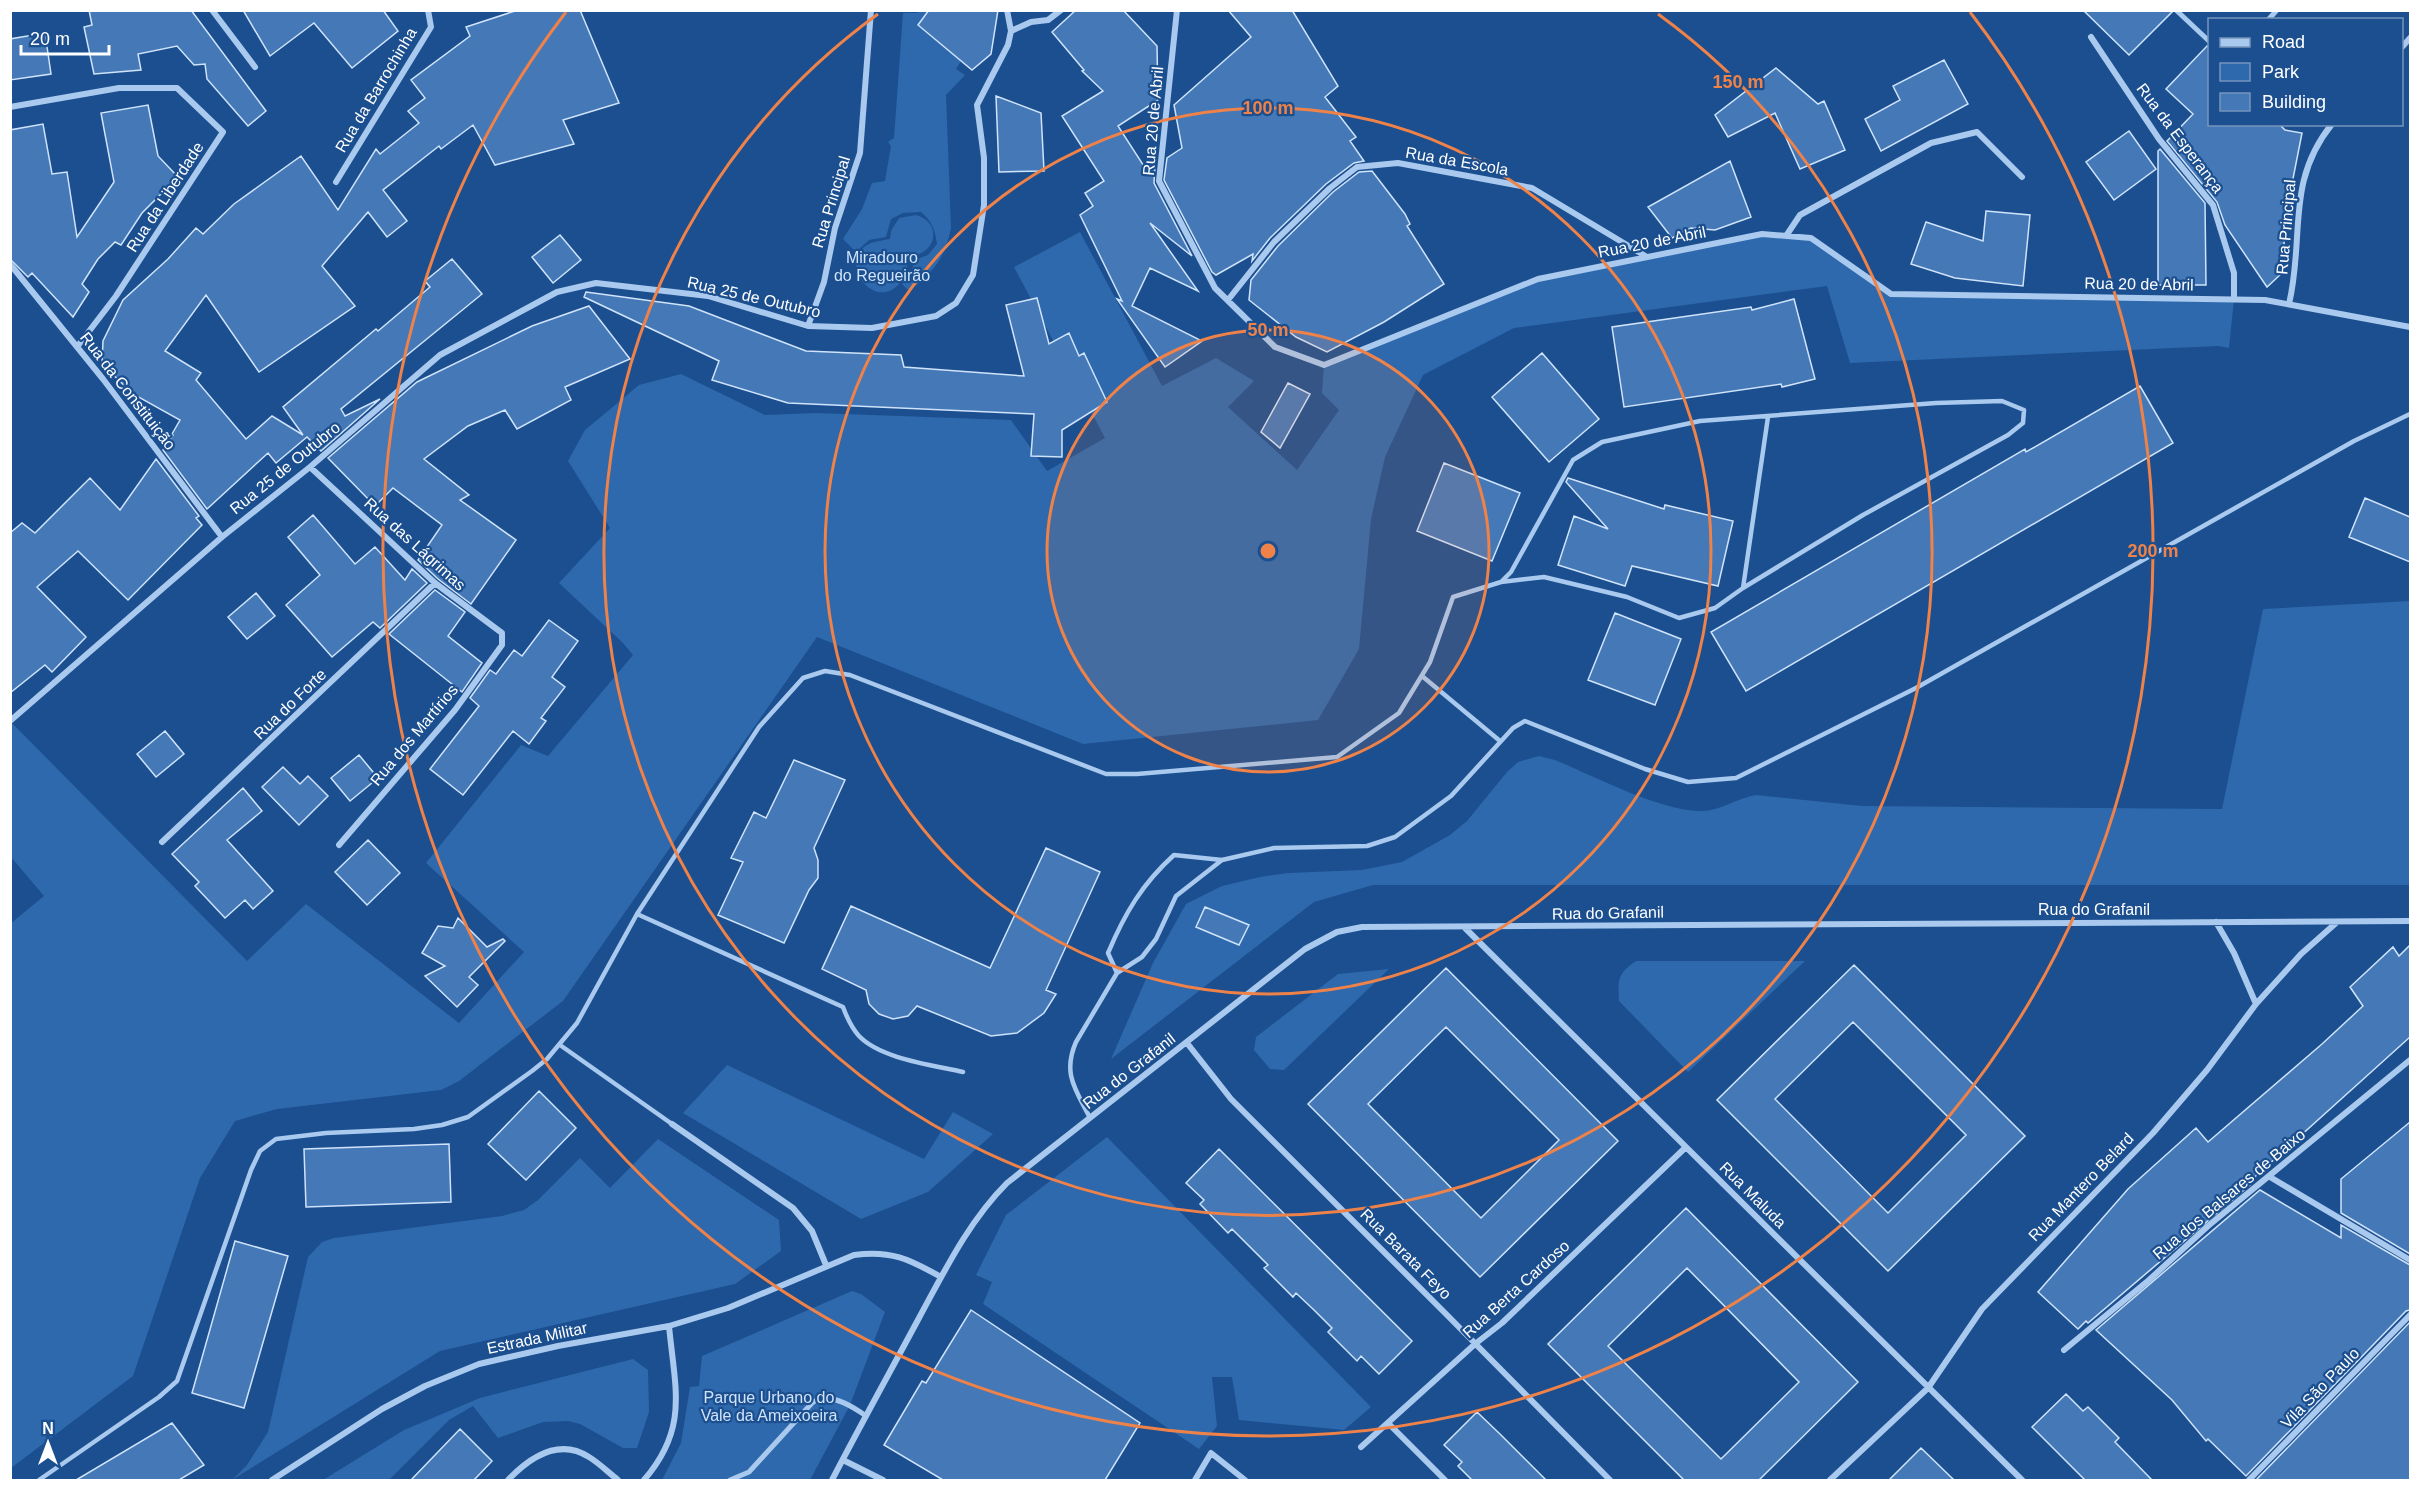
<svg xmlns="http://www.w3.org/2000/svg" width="2421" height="1491" font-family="Helvetica,sans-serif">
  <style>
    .green { fill: #2e69ad }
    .building { fill: #4478b7; stroke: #cfe3fa; stroke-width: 1.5; fill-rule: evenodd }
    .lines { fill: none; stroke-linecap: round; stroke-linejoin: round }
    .service { stroke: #a9c9ee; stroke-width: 4.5 }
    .pedestrian { stroke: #a9c9ee; stroke-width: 5 }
    .minor { stroke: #a9c9ee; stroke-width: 6 }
    .ring { fill: none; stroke: #ee8249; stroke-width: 3 }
    .labels { text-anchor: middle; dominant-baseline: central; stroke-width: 4.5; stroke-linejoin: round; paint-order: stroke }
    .street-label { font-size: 16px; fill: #fff; stroke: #1b4f8f }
    .park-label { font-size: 16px; fill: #cfe3fa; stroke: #1b4f8f }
    .centre { fill: #ee8249; stroke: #1b4f8f; stroke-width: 3 }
    .ring-label { font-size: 18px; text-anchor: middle; font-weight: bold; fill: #ee8249; stroke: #1b4f8f; stroke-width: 4.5; stroke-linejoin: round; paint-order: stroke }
  </style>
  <rect width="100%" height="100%" fill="#1b4f8f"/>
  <path class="green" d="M 919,11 L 929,11 L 918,25 L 961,61 L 956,69 L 965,75 L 946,95 L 951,228 C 944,260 934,271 909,291 L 902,284 L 912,271 L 914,260 L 928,255 L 937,244 C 935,230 932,221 921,212 L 903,213 L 891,219 L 886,237 L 869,240 L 856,252 L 843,239 L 862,209 L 872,183 L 885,181 L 891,146 L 888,142 L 894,138 L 903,13 L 918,13 Z
    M 916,215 C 942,222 938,254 909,256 C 907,265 907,276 900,283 C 874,314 834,259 871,243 C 877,241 884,240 890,239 L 891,231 L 899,218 Z
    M 1080,232 L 1162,386 L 1216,358 L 1254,381 L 1228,407 L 1297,470 L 1339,410 L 1322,393 L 1324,365 L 1538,279 L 1762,234 L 1811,238 L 1892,294 L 2234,299 L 2229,348 L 2218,346 L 1850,363 L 1827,286 L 1514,328 L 1423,375 L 1385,457 L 1371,519 L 1359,649 L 1318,720 L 1083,744 L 817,637 L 563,1001 L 459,1081 L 441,1090 L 277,1109 L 235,1121 L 200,1178 L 133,1376 L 11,1468 L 10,924 L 44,896 L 11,857 L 11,722 L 247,961 L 306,904 L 459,1023 L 524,952 L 426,863 L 521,745 L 548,756 L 633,655 L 623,643 L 559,583 L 610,528 L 568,461 L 585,430 L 639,385 L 681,374 L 765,415 L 816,413 L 1011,420 L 1047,471 L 1105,438 L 1014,267 Z
    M 2410,601 L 2410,885 L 1373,885 L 1314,902 L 1111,1059 L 1153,963 L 1186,904 L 1222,886 L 1260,877 L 1288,873 L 1362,870 L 1402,862 L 1450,835 L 1467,821 L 1507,772 L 1518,762 L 1539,756 L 1555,760 C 1594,776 1658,810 1699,811 C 1719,812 1737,798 1756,795 L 1862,806 L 2222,809 L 2263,609 Z
    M 1636,961 L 1805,961 L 1688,1072 L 1619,1001 C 1618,980 1617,974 1636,961 Z
    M 1389,969 L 1284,1070 L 1270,1069 L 1254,1050 L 1256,1037 L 1338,974 Z
    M 727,1065 L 924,1159 L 953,1112 L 993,1134 L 928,1192 L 861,1219 L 683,1113 Z
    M 1107,1137 L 1371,1407 L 1344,1430 L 1239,1420 L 1232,1377 L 1212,1377 L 1217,1426 L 1199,1449 L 983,1304 L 992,1282 L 976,1275 L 1006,1215 Z
    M 658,1139 L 779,1220 L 781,1251 L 735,1284 L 440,1351 L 232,1480 L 247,1465 L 268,1432 L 308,1257 L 322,1242 L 334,1238 L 502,1216 L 524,1210 L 538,1200 L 580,1158 L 610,1188 Z
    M 852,1291 L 861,1294 L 885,1312 L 850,1405 L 810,1480 L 662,1480 L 681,1443 L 690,1387 L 699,1386 L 702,1356 Z
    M 633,1359 L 648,1370 L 649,1412 L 637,1448 L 623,1448 L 580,1424 L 568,1421 L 543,1422 L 498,1438 L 473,1406 L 449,1420 L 389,1480 L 323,1480 L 404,1430 L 480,1398 Z"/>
  <path class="building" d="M 89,10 L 191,10 L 266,111 L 248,126 L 207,79 L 205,64 L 194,65 L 177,46 L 138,54 L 141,70 L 94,74 L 84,27 L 92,25 Z
    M 243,10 L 383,10 L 398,31 L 352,68 L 314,23 L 270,56 Z
    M 518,10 L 580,10 L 619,103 L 563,120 L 574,144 L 495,165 L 473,125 L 441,149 L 439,146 L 383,190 L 407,221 L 387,237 L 368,212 L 322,266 L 355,306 L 259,372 L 206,295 L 165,351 L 201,373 L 196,380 L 246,439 L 272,416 L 303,435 L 283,407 L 376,329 L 378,331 L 430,287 L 425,281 L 452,259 L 482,294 L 341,409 L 345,416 L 380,399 L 321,451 L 307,437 L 276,463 L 268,453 L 207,509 L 163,450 L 173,435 L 172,434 L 180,420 L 133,394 L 102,364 L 103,341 L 123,300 L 168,259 L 196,228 L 203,234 L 234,204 L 301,156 L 338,210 L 376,149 L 380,154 L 419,123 L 408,111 L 425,98 L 411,80 L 470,36 L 466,27 Z
    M 929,10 L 998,10 L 991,54 L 972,70 L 918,25 Z
    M 1076,10 L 1123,10 L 1157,46 L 1158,100 L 1118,126 L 1147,171 L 1155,165 L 1154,183 L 1192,256 L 1150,223 L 1198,291 L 1150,268 L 1132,306 L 1202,341 L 1165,367 L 1117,299 L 1122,301 L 1080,215 L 1093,206 L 1085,193 L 1104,181 L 1062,116 L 1103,91 L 1082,71 L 1084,70 L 1052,32 Z
    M 1228,10 L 1292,10 L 1338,86 L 1325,97 L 1356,137 L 1350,141 L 1364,161 L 1354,163 L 1326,184 L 1270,238 L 1252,261 L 1253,254 L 1216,275 L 1212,272 L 1164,180 L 1167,158 L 1182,148 L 1174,105 L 1251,37 Z
    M 2083,10 L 2171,10 L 2172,12 L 2129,55 Z
    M 45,33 L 51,74 L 10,80 L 10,39 Z
    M 2207,46 L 2210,47 L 2210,124 L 2279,124 L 2285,130 L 2302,133 L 2288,204 L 2281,274 L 2267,287 L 2225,225 L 2217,202 L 2167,141 L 2193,114 L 2166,89 Z
    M 1944,60 L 1968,104 L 1881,151 L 1865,119 L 1900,100 L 1893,86 Z
    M 1776,68 L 1818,104 L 1824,101 L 1845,150 L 1800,169 L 1775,113 L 1728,137 L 1715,115 Z
    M 996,96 L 1041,113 L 1044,171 L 999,172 Z
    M 148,105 L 158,156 L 178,177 L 142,213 L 121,245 L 115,242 L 98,259 L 82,284 L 89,292 L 73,317 L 32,273 L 28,277 L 10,259 L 10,130 L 43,124 L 52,174 L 67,172 L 77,237 L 114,182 L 101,113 Z
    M 2129,131 L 2156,169 L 2114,200 L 2086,162 Z
    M 2160,149 L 2205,203 L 2206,285 L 2158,285 L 2158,151 Z
    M 1730,161 L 1751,217 L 1715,230 L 1691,228 L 1672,238 L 1648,207 Z
    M 1372,171 L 1405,214 L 1410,224 L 1407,226 L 1444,284 L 1384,322 L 1327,352 L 1296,337 L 1249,300 L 1251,280 L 1278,246 L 1333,192 L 1359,172 Z
    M 1986,211 L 2030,215 L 2023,286 L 1955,278 L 1911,264 L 1926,222 L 1983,241 Z
    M 560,235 L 581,260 L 553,283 L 532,257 Z
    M 586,292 L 689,306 L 806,351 L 901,355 L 904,367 L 1024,376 L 1006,305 L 1037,298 L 1049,344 L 1069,333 L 1079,356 L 1084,353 L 1107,402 L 1062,430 L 1062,457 L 1031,456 L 1034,414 L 788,403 L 712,380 L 719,361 L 584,297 Z
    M 1794,299 L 1815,379 L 1782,387 L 1781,384 L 1624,407 L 1612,327 L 1751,307 L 1752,310 Z
    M 589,306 L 630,359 L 565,387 L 571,400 L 517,429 L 505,410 L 468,426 L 424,459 L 469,495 L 460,500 L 516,540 L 471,604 L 438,579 L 418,560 L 442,525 L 393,488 L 375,506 L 328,458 L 417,382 L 532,326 Z
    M 1542,353 L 1599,419 L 1549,462 L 1492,397 Z
    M 1288,383 L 1310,394 L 1280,448 L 1261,432 Z
    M 2140,386 L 2173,443 L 1746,691 L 1711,632 L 2025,449 L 2026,452 Z
    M 156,459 L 199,516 L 196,518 L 202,525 L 128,600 L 78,551 L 37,587 L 86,637 L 52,672 L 45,665 L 10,693 L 10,533 L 22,523 L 35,533 L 90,478 L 120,510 Z
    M 1444,463 L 1520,493 L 1492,561 L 1417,531 Z
    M 1568,478 L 1664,509 L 1665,505 L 1733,521 L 1718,586 L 1632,566 L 1625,586 L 1558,565 L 1574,516 L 1608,529 L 1566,482 Z
    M 2365,498 L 2410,517 L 2410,562 L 2349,537 Z
    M 313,515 L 355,564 L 375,547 L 405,580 L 412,569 L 427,583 L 380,628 L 373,622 L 332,657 L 286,605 L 320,575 L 288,537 Z
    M 435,590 L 465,612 L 448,636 L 482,663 L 462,692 L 389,634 Z
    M 256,593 L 275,616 L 247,639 L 228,617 Z
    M 1615,613 L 1681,639 L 1655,705 L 1588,680 Z
    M 549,620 L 578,641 L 552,677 L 565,687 L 541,718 L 546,721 L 529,744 L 513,731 L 463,795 L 430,769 L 479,706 L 470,698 L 490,670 L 496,674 L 514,650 L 522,656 Z
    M 165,731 L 184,754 L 156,777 L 137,754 Z
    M 359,755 L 378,778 L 350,801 L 331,778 Z
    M 794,760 L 845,780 L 814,848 L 818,860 L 818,878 L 809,890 L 784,943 L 718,915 L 743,862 L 731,858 L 754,812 L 766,818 Z
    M 283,767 L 300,784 L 308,776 L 328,796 L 299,825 L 262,787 Z
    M 243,788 L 262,811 L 227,840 L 273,891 L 253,909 L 245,900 L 225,918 L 195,886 L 199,882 L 172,854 Z
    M 368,840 L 400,873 L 367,905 L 335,872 Z
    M 1046,848 L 1100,872 L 1046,990 L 1056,994 L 1044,1013 L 1017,1033 L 991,1036 L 917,1006 L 908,1016 L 893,1019 L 879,1014 L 869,1004 L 866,990 L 822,969 L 851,906 L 990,968 Z
    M 1205,907 L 1249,925 L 1239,945 L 1196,927 Z
    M 458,918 L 487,947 L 503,939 L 505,941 L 469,977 L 478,985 L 457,1007 L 425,976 L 445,966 L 422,953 L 438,926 L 453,928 Z
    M 2410,945 L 2410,1037 L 2248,1183 L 2250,1185 L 2088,1323 L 2086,1321 L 2078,1329 L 2038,1292 L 2128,1189 L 2196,1128 L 2208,1142 L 2322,1044 L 2363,1006 L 2350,987 L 2393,947 L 2399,956 Z
    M 1854,965 L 2025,1136 L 1888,1271 L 1717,1100 ZM 1853,1022 L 1966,1135 L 1888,1213 L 1775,1099 Z
    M 1446,968 L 1618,1141 L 1480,1277 L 1308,1104 ZM 1446,1027 L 1559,1140 L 1481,1218 L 1368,1104 Z
    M 539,1091 L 576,1128 L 526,1180 L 488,1144 Z
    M 2410,1122 L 2410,1254 L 2341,1213 L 2341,1179 Z
    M 449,1144 L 451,1202 L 306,1207 L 304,1149 Z
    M 1219,1149 L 1412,1341 L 1379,1374 L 1361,1356 L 1357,1361 L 1328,1332 L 1332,1328 L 1314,1310 L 1296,1293 L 1293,1297 L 1264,1268 L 1268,1265 L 1232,1229 L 1228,1233 L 1200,1204 L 1204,1200 L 1186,1183 Z
    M 2260,1190 L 2341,1238 L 2341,1225 L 2410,1265 L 2410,1310 L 2406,1311 L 2246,1476 L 2208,1439 L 2206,1441 L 2172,1400 L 2096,1330 Z
    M 1686,1208 L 1858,1382 L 1759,1480 L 1684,1480 L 1548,1344 ZM 1687,1268 L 1799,1382 L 1721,1459 L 1608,1346 Z
    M 235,1241 L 288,1256 L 244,1408 L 192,1393 Z
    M 971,1310 L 1140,1423 L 1105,1480 L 943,1480 L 884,1445 L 922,1381 L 926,1383 Z
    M 2410,1322 L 2410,1480 L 2256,1480 Z
    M 2066,1394 L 2083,1411 L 2088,1407 L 2119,1438 L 2115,1442 L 2152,1480 L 2085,1480 L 2032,1427 Z
    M 1477,1412 L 1501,1435 L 1546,1480 L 1472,1480 L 1458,1466 L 1462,1462 L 1444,1445 Z
    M 172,1423 L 204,1465 L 179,1480 L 76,1480 Z
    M 460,1429 L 492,1461 L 474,1480 L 411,1480 Z
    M 1921,1448 L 1954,1480 L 1889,1480 Z"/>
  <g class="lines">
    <path class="service" d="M 1743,588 L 1768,417
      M 1422,676 L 1500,741
      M 637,914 L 843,1007 C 847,1018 851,1027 859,1036 C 881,1059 933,1065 963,1072
      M 1117,973 L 1108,953 C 1125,913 1142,884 1174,855 L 1222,860 L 1274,848 L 1367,846 L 1395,837 L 1451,796 L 1513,728 L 1525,721 L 1645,769 L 1688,782 L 1736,778 L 1916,688 L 2354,441 L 2410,414
      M 560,1045 L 672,1124
      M 1090,1118 C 1076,1090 1062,1074 1076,1042 L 1117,973 L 1142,957 L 1156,939 L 1176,896 L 1222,860
      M 39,1480 L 159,1397 L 177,1381 L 251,1170 L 260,1151 L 276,1139 L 326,1133 L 414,1129 L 442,1125 L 468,1117 L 532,1071 L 547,1059 L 577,1023 L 637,914 L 759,727 L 803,678 L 825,671 L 850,675 L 1106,774 L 1137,774 L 1337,757 L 1399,713 L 1430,662 L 1453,597 L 1501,582 L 1544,577 L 1627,597 L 1679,618 L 1715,608 L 1743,588 L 1863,515 L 2008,435 L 2023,423 L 2024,410 L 2002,401 L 1936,403 L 1700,421 L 1602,442 L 1573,460 L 1511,572 L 1501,582"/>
    <path class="pedestrian" d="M 2176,10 L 2210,42
      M 2268,20 L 2277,10
      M 730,1480 L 749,1472 L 812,1403 L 821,1397 C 838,1398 852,1406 866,1416"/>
    <path class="minor" d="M 212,10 L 255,67
      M 1177,10 L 1159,181 L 1215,288 L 1275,347 L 1324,365 L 1538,279 L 1762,234 L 1811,238 L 1891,294 L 2265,300 L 2410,327
      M 1011,31 L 1031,22 L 1048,20 L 1061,10
      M 2091,37 L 2159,139 L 2213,205 L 2234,273 L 2234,299
      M 2402,47 L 2410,38
      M 10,107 L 119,88 L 177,88 L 223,132 L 116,296 L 77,347
      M 336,182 L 431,27 L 428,10
      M 1786,236 L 1800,215 L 1931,143 L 1977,132 L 2022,177
      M 10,264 L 103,379 L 222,537
      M 1228,300 L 1274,242 L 1330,188 L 1357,167 L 1398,163 L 1532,188 L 1647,257
      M 2289,304 C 2305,237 2285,182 2332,124
      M 808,326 L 824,282 L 835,228 L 860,153 L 871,10
      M 310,467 L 435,583 L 502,633 L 502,645 L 455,710 L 339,845
      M 10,721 L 222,537 L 310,467 L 440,355 L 557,292 L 596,283 L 708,296 L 808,326 L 872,328 L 936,316 L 956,303 L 973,275 L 984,205 L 984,158 L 977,105 L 1008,45 L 1011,31 L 1007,10
      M 162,842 L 435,583
      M 2216,922 L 2234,953 L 2256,1004
      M 1465,928 L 2022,1480
      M 1187,1043 L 1231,1099 L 1445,1313 L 1610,1480
      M 672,1124 L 793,1208 L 812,1231 L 826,1265
      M 2270,1177 L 2410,1260
      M 2064,1350 L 2149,1280 L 2208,1226 L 2410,1060
      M 1389,1424 L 1445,1480
      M 1361,1447 L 1475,1344 L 1502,1323 L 1686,1147
      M 843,1460 L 883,1480
      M 272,1480 L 382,1409 L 425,1386 L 479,1364 L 558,1346 L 669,1326 L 728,1308 L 854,1255 C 891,1250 909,1259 941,1277
      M 508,1480 C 529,1458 558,1437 589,1457 C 599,1463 609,1473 618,1480
      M 644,1480 C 689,1428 675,1389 669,1326
      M 832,1480 C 860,1426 890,1372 919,1318 C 945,1270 969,1221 1007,1183 L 1305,949 L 1337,932 L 1362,927 L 2410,921
      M 1195,1480 L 1211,1453 L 1245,1480
      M 1830,1480 L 1928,1388 L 1982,1309 L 2153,1133 L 2207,1070 L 2256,1004 L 2301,954 L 2336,923
      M 2249,1480 L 2410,1315"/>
  </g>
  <circle cx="1268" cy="551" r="221" fill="#ee8249" fill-opacity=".12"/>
  <g class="ring">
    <circle cx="1268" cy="551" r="221"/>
    <circle cx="1268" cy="551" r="443"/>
    <path d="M1658 14A664 664 0 1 1 878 14"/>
    <path d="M1970 12A885 885 0 1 1 566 12"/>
  </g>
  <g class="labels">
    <g class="street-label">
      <text transform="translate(376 90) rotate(-59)">Rua da Barrochinha</text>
      <text transform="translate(1153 121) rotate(-85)">Rua 20 de Abril</text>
      <text transform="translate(2180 138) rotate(53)">Rua da Esperança</text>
      <text transform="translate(1457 161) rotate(10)">Rua da Escola</text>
      <text transform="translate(165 197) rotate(-57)">Rua da Liberdade</text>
      <text transform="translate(831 202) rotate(-73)">Rua Principal</text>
      <text transform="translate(2286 227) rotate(-85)">Rua Principal</text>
      <text transform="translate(1652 242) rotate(-11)">Rua 20 de Abril</text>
      <text transform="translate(2139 284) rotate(1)">Rua 20 de Abril</text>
      <text transform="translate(754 297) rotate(13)">Rua 25 de Outubro</text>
      <text transform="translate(128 391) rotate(52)">Rua da Constituição</text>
      <text transform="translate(285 468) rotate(-39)">Rua 25 de Outubro</text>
      <text transform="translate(415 544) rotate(42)">Rua das Lágrimas</text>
      <text transform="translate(290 704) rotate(-44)">Rua do Forte</text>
      <text transform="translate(414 735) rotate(-50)">Rua dos Martírios</text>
      <text x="2094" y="909">Rua do Grafanil</text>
      <text transform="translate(1608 913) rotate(-1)">Rua do Grafanil</text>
      <text transform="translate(1129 1071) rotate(-38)">Rua do Grafanil</text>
      <text transform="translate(2081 1187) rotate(-46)">Rua Mantero Belard</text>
      <text transform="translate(2229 1194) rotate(-40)">Rua dos Balsares de Baixo</text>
      <text transform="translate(1753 1195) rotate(45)">Rua Maluda</text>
      <text transform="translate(1406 1254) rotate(45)">Rua Barata Feyo</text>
      <text transform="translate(1516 1289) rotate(-42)">Rua Berta Cardoso</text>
      <text transform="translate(537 1338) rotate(-12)">Estrada Militar</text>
      <text transform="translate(2320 1388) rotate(-46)">Vila São Paulo</text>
    </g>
    <g class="park-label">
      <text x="882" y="257">Miradouro<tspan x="882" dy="18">do Regueirão</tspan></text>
      <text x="769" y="1397">Parque Urbano do<tspan x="769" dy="18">Vale da Ameixoeira</tspan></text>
    </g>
  </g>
  <circle cx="1268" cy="551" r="9" class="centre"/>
  <g class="ring-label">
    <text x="1738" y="88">150 m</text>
    <text x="1268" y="114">100 m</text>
    <text x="1268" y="336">50 m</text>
    <text x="2153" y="557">200 m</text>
  </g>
  <rect width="2421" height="1491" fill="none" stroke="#ffffff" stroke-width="24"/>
  <rect x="2208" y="18" width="195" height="108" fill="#1b4f8f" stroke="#7695bc" stroke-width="1.5"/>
  <rect x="2220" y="38" width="30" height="9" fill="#a9c9ee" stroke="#7695bc" stroke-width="1.5"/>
  <text x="2262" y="48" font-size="18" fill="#ffffff">Road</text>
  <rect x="2220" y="63" width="30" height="18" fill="#2e69ad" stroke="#7695bc" stroke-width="1.5"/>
  <text x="2262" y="78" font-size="18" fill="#ffffff">Park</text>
  <rect x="2220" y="93" width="30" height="18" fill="#4478b7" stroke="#7695bc" stroke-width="1.5"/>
  <text x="2262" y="108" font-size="18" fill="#ffffff">Building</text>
  <g transform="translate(48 1443)" stroke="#1b4f8f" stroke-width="4.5" paint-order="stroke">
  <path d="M0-4.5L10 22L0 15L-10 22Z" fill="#ffffff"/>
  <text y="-9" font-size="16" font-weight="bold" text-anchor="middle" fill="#ffffff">N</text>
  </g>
  <path d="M21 45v9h88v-9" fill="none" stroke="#ffffff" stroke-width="3"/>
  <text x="30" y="45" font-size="18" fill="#ffffff" stroke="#1b4f8f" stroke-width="4.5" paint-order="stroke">20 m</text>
</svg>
